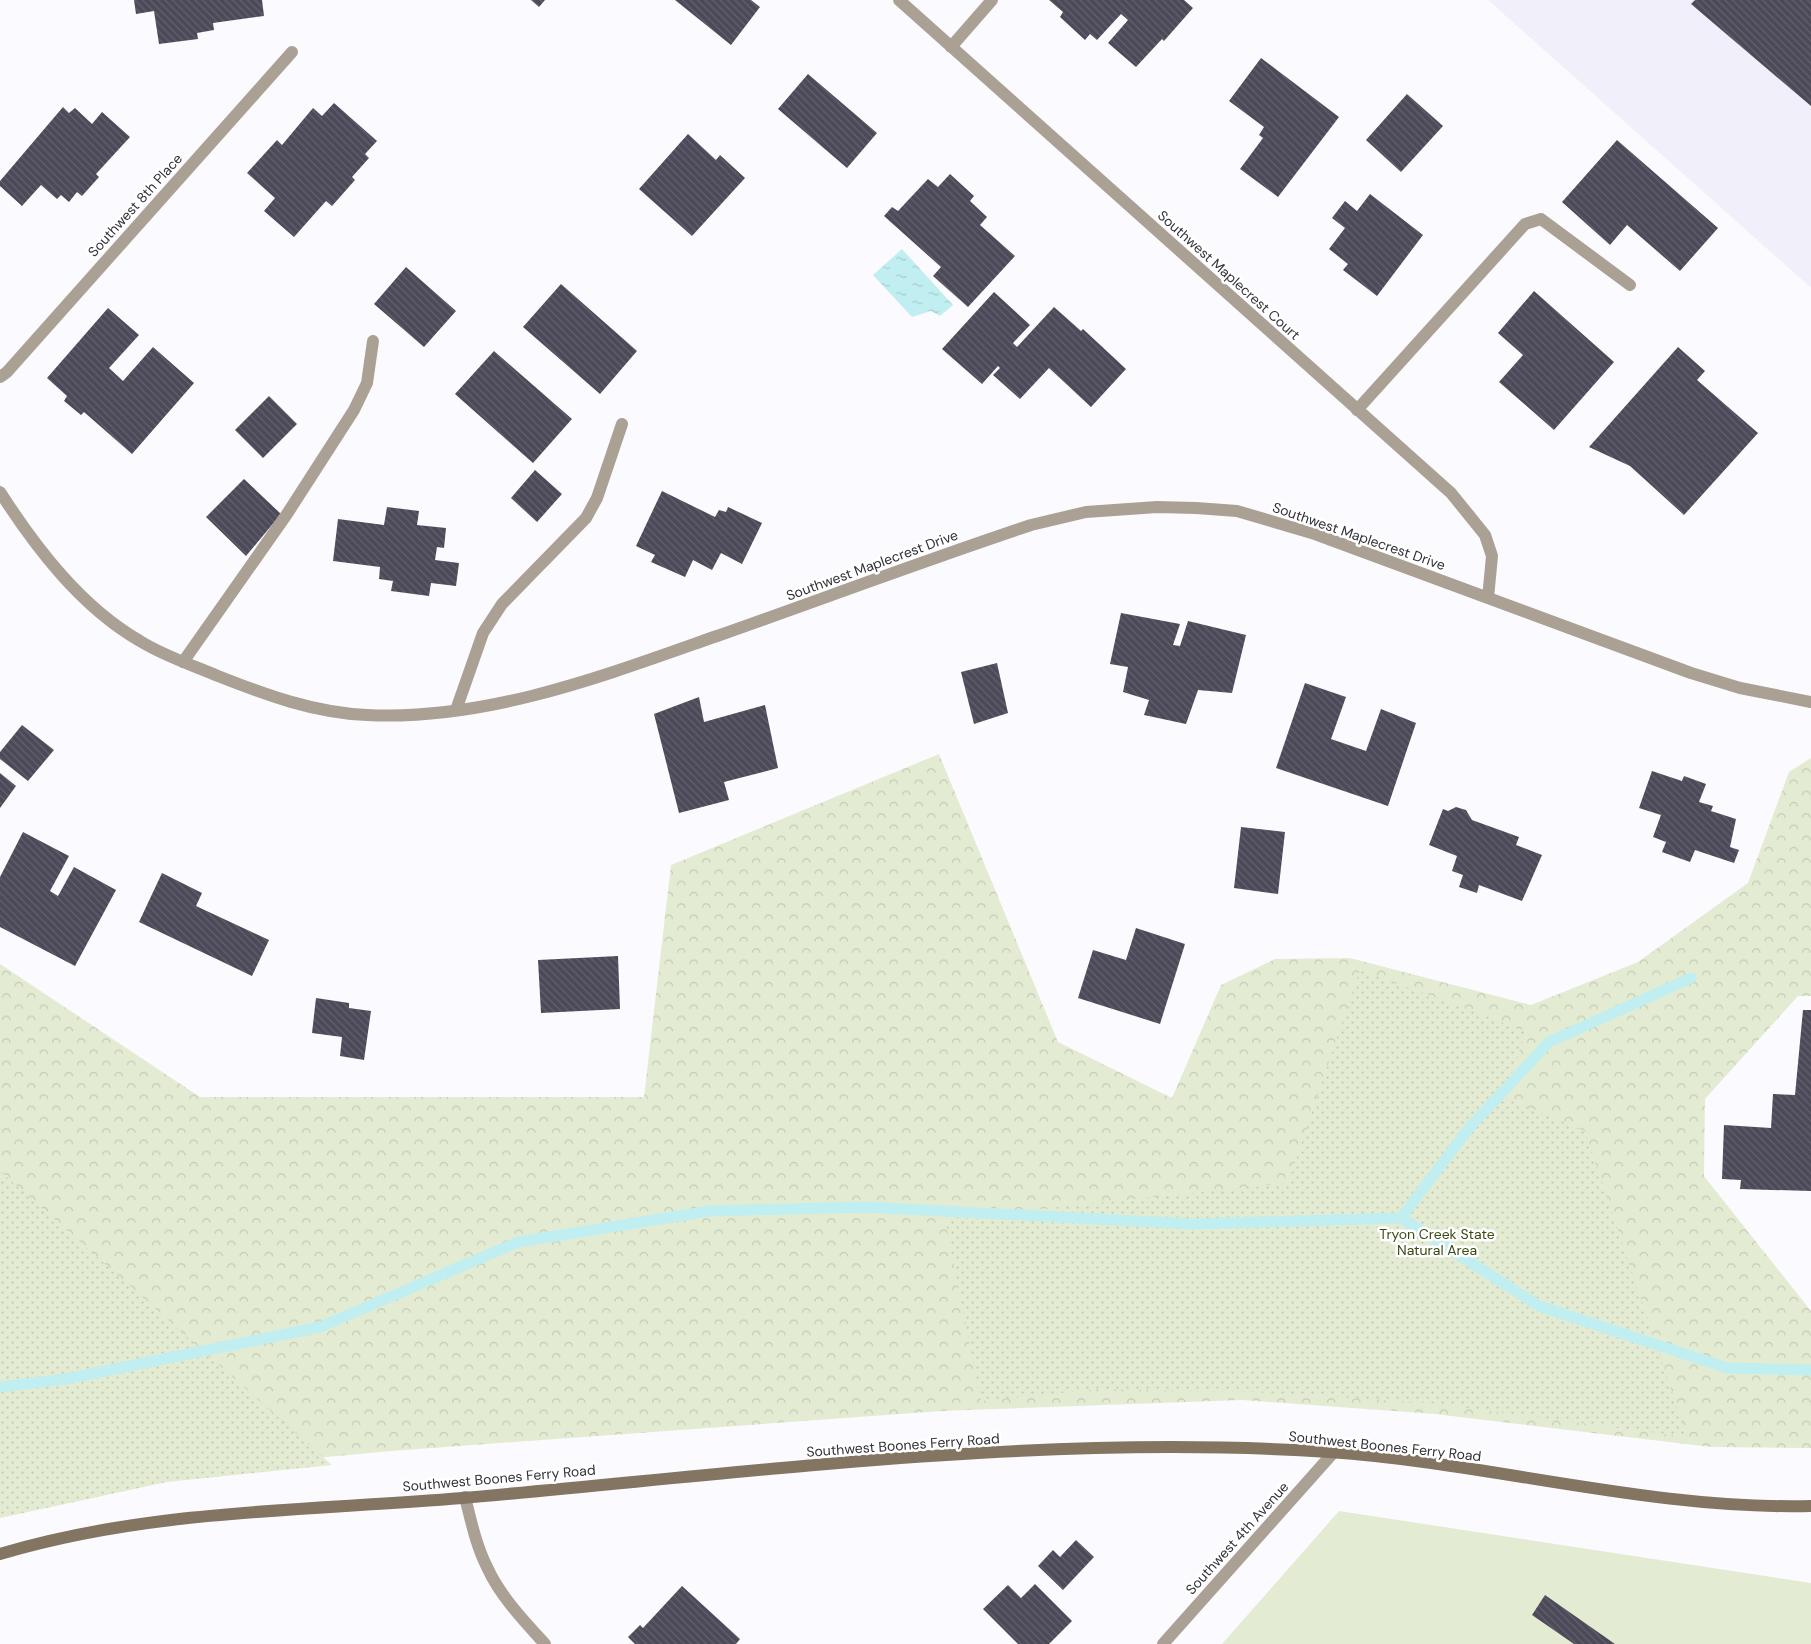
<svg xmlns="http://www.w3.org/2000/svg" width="1811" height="1644" font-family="'DM Sans',sans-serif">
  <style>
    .built { fill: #f0effa }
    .grass { fill: #e3ecd2 }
    .forest { fill: url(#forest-crowns) }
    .park { fill: url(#park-dots) }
    .water { fill: url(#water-ripples) }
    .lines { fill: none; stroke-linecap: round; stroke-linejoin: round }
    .stream { stroke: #c0eef1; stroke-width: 11 }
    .building { fill: url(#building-back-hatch) }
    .service { stroke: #aba094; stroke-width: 12 }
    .minor { stroke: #aba094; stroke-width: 12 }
    .secondary { stroke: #847563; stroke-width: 12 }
    .labels { text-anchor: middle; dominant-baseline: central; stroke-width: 5; stroke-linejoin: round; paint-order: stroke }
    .street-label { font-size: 14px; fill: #323138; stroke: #fff }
    .park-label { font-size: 14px; fill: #3b4914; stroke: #fff }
  </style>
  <defs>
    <pattern id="forest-crowns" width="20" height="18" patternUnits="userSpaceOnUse" patternTransform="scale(1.25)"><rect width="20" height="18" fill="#e3ecd2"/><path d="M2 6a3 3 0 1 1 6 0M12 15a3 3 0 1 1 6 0" fill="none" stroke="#c3cbb5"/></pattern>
    <pattern id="park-dots" width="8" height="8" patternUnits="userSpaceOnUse" patternTransform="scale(1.25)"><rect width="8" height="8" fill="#e3ecd2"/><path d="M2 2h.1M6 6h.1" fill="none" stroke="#c3cbb5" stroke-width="1.8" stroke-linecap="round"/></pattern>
    <pattern id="water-ripples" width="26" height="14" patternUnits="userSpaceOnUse" patternTransform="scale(1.25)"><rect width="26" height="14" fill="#c0eef1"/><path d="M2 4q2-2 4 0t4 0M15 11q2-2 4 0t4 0" fill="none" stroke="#a5cdcf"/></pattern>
    <pattern id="building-back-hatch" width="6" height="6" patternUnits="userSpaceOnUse" patternTransform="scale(1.25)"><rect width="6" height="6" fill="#4c4959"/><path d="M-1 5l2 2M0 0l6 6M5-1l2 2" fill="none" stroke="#64616e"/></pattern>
  </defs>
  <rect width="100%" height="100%" fill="#fbfbff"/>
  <path class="built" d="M 1488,0 L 1811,0 L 1811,288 Z"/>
  <path class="grass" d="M 1339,1511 L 1811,1583 L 1811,1644 L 1222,1644 Z"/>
  <path class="forest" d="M 939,754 L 1058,1042 L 1172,1098 L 1221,985 L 1275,959 L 1350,958 L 1531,1005 L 1638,962 L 1748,883 L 1789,772 L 1811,758 L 1811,996 L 1798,996 L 1705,1099 L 1704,1176 L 1811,1311 L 1811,1448 L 1711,1447 L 1435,1414 L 1242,1400 L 942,1411 L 391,1451 L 167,1472 L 0,1516 L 0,964 L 200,1097 L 644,1097 L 671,865 Z"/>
  <path class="park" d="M 1360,970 L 1526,1031 L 1504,1097 L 1585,1131 L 1687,1437 L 1430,1403 L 1253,1392 L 1100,1389 L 981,1401 L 945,1219 L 1288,1183 Z
    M 0,1171 L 332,1465 L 167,1482 L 0,1518 Z"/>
  <path class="water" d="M 902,249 L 953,305 L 940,316 L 931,311 L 912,317 L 873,275 Z"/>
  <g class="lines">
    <path class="stream" d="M 1401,1218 L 1469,1128 L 1549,1042 L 1691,978
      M 0,1387 L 66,1379 L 320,1327 L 518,1242 L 710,1211 L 865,1207 L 1193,1224 L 1401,1218 L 1539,1306 L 1727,1368 L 1811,1370"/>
  </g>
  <path class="building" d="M 134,0 L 262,0 L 264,16 L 213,23 L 214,30 L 197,33 L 198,39 L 159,44 L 154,11 L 136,14 Z
    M 531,0 L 545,0 L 539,7 Z
    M 675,0 L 751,0 L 760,7 L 731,45 Z
    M 1049,0 L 1184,0 L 1193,8 L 1164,41 L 1162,39 L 1136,67 L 1108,43 L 1128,20 L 1121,14 L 1097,40 L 1090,34 L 1085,40 L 1060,17 L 1063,12 Z
    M 1695,0 L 1811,0 L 1811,106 L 1691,4 Z
    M 1261,58 L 1339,117 L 1278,197 L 1240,169 L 1263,138 L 1259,135 L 1264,127 L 1229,101 Z
    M 808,74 L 877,133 L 847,168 L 778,109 Z
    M 1407,94 L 1443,126 L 1401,172 L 1366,140 Z
    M 334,103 L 377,141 L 365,154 L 369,158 L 352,177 L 355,180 L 332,206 L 326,201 L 294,237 L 264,211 L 275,198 L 247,173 L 277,140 L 282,145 L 313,108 L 322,116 Z
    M 63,107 L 69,113 L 75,108 L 92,124 L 102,112 L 130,137 L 96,174 L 99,177 L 82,196 L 77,192 L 69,202 L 61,195 L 57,199 L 41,185 L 22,206 L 0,186 L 0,181 Z
    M 688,134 L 716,160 L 720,155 L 745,178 L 692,236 L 639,189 Z
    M 1617,140 L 1718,228 L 1680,271 L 1627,225 L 1610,245 L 1562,202 Z
    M 950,174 L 974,196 L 970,201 L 987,217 L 980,225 L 1015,256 L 968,307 L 933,276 L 941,267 L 884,216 L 892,207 L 898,211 L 928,179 L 938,187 Z
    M 1370,194 L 1423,235 L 1377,296 L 1343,270 L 1348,264 L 1329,249 L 1345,228 L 1332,218 L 1345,201 L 1357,211 Z
    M 406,267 L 456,311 L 424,347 L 374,304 Z
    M 561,284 L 637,351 L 600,394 L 523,327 Z
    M 1534,291 L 1614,362 L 1554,430 L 1499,382 L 1523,355 L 1498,333 Z
    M 994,292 L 1030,325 L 1013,343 L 1017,347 L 1054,307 L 1081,331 L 1083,329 L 1126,369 L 1091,407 L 1049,368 L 1020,399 L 993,375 L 1000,368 L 998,366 L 982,384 L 942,349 Z
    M 108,308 L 139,335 L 109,368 L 123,381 L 153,347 L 194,383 L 132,454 L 84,412 L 81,415 L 64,401 L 67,396 L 47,378 Z
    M 1678,347 L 1705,371 L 1697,380 L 1758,433 L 1684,515 L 1630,466 L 1589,447 Z
    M 494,351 L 572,419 L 533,463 L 455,394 Z
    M 269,396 L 297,424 L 263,458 L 235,430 Z
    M 535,470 L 562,494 L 537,522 L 511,498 Z
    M 244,479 L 281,514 L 246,556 L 206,517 Z
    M 662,491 L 715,517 L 719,510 L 726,512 L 728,507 L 762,523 L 742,564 L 721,553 L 712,570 L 693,560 L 685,577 L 651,562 L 655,555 L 636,546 Z
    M 387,507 L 419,511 L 417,525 L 446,528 L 444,548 L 437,547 L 435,560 L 459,563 L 456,586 L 431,583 L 429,596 L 391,591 L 393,581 L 379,579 L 380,567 L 333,561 L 338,519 L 384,525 Z
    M 1121,613 L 1180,624 L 1173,645 L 1180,646 L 1188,621 L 1246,635 L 1232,693 L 1198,690 L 1186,724 L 1144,715 L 1149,700 L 1123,692 L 1128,667 L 1110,664 Z
    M 997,663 L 1008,713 L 974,724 L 961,672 Z
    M 1305,683 L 1346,697 L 1331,739 L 1366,751 L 1381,709 L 1416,723 L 1388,806 L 1276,768 Z
    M 699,697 L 704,722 L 765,705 L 778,768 L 724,782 L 729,800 L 679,813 L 654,714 Z
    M 22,725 L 54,750 L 28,781 L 0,759 L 0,752 Z
    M 1652,771 L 1682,781 L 1684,776 L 1706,784 L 1699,802 L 1713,806 L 1711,811 L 1736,819 L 1730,847 L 1739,850 L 1734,863 L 1695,850 L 1690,862 L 1662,852 L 1666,842 L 1653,837 L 1661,815 L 1639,808 Z
    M 0,773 L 16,786 L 0,808 Z
    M 1456,807 L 1466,810 L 1472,820 L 1519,837 L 1516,845 L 1542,855 L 1522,901 L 1479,885 L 1477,893 L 1459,887 L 1463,875 L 1452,871 L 1457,856 L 1429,845 L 1443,809 L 1448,811 Z
    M 1241,827 L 1285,832 L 1278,894 L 1234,888 Z
    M 23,832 L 69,856 L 50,891 L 58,896 L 74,867 L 116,890 L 75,966 L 0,927 L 0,877 Z
    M 162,873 L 202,893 L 196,906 L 269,940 L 252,976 L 139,922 Z
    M 1136,928 L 1185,944 L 1160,1024 L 1078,998 L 1093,950 L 1126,960 Z
    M 618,956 L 620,1009 L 541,1013 L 538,960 Z
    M 316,998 L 349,1003 L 349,1008 L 371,1011 L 364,1060 L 340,1056 L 342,1037 L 312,1033 Z
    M 1803,1010 L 1811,1010 L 1811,1191 L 1740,1189 L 1741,1180 L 1722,1179 L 1724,1125 L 1771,1128 L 1773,1094 L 1795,1095 Z
    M 1076,1540 L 1094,1557 L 1063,1590 L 1038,1566 L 1053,1550 L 1060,1557 Z
    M 1035,1584 L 1072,1621 L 1049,1644 L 1018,1644 L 983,1609 L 1008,1585 L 1021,1598 Z
    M 682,1586 L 740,1639 L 736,1644 L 635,1644 L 628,1637 L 640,1625 L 643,1628 Z
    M 1545,1595 L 1615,1644 L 1574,1644 L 1532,1615 Z"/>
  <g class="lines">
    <path class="service" d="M 951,47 L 992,0
      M 0,377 L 7,372 L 292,52
      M 1357,410 L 1525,224 L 1541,219 L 1630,285
      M 183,662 L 287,514 L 354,410 L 367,383 L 373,341
      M 456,710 L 483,633 L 502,604 L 586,518 L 597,498 L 622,424"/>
    <path class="minor" d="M 899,0 L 1451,493 L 1485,535 L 1492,556 L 1488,598
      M 0,492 C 36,548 81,607 140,641 C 164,656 192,665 218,676 C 266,695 315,713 367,715 C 487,721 606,675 717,636 C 822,599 926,560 1031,525 L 1086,512 L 1157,507 L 1196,508 L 1237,511 L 1315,534 L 1691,673 L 1740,688 L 1811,702
      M 465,1497 C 471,1521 476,1545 487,1567 C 500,1596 524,1621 545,1644
      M 1163,1644 L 1333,1453"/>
    <path class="secondary" d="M 0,1554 C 150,1509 307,1511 462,1498 C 750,1473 1040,1433 1329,1452 C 1491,1463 1649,1510 1811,1506"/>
  </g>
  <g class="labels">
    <g class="street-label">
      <text transform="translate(135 205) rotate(-48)">Southwest 8th Place</text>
      <text transform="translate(1229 275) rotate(42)">Southwest Maplecrest Court</text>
      <text transform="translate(1359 536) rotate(19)">Southwest Maplecrest Drive</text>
      <text transform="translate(872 565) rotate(-20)">Southwest Maplecrest Drive</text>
      <text transform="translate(903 1445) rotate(-4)">Southwest Boones Ferry Road</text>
      <text transform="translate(1385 1446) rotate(6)">Southwest Boones Ferry Road</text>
      <text transform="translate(499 1478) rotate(-5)">Southwest Boones Ferry Road</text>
      <text transform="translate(1237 1538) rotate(-48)">Southwest 4th Avenue</text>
    </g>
    <g class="park-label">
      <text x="1437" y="1234">Tryon Creek State<tspan x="1437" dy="16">Natural Area</tspan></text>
    </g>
  </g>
</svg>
